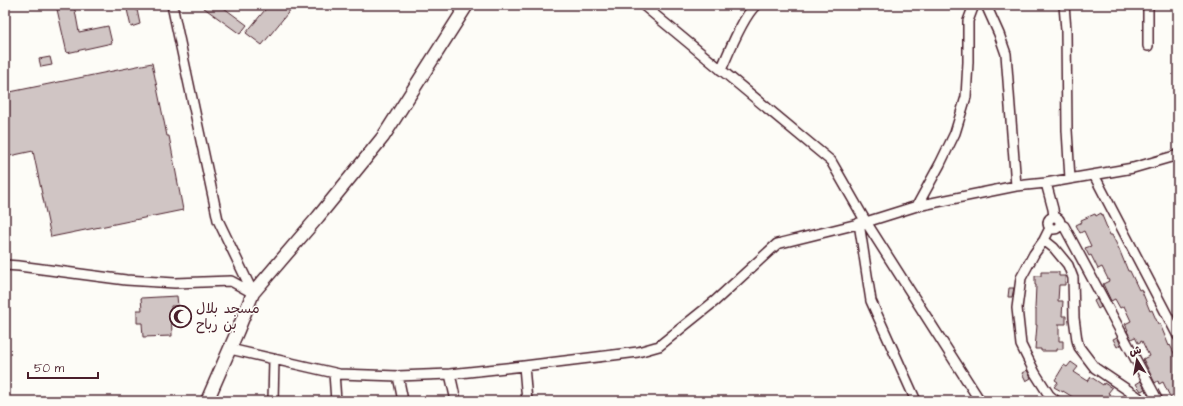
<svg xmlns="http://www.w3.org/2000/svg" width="1183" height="406" font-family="'Architects Daughter','Playpen Sans Arabic',sans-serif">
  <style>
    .building { fill: #d0c5c4; stroke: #4a1f2b }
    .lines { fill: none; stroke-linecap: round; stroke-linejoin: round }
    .minor-casing { stroke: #4a1f2b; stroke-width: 12 }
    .major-casing { stroke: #4a1f2b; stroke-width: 15 }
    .minor { stroke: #fdfcf7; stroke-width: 9 }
    .major { stroke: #fdfcf7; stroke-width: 12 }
    .labels { text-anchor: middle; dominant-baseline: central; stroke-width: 3; stroke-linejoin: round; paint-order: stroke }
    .poi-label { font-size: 14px; fill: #4a1f2b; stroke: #fdfcf7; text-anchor: start }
  </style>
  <rect width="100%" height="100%" fill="#fdfcf7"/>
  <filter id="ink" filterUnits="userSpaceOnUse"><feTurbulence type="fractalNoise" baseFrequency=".025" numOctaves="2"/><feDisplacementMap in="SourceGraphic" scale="8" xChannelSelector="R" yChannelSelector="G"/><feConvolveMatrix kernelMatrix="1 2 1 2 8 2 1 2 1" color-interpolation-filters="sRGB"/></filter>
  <g filter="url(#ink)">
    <path class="building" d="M 56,5 L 74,5 L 79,32 L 108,26 L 112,43 L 67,53 Z
      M 126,5 L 136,5 L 140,24 L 131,27 Z
      M 200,5 L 220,5 L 247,25 L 240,34 Z
      M 269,5 L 285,5 L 291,9 L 262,45 L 246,33 Z
      M 50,57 L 52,65 L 41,67 L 39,59 Z
      M 152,63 L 167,136 L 169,136 L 183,210 L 51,237 L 33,151 L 5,157 L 5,93 Z
      M 1101,213 L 1110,235 L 1112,235 L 1119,249 L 1128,271 L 1130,271 L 1139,290 L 1141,289 L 1150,311 L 1152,310 L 1158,324 L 1160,324 L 1169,346 L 1170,345 L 1178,361 L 1178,401 L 1172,401 L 1163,382 L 1159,384 L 1158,381 L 1155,383 L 1143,359 L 1149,356 L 1142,341 L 1138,343 L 1135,337 L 1131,339 L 1127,331 L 1128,330 L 1125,324 L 1131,321 L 1124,306 L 1120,308 L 1115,299 L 1111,301 L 1103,284 L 1109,281 L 1102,267 L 1098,269 L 1091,255 L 1089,256 L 1085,248 L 1091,246 L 1084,231 L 1080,233 L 1076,225 L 1082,222 L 1081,220 L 1095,214 L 1096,216 Z
      M 1041,272 L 1059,272 L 1059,276 L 1065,276 L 1065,285 L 1059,285 L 1058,301 L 1063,301 L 1062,316 L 1066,316 L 1066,324 L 1059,324 L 1059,341 L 1063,341 L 1063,349 L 1057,349 L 1057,351 L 1041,351 L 1041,349 L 1035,349 L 1037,325 L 1036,325 L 1036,309 L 1035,309 L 1036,285 L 1035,285 L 1035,276 L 1041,276 Z
      M 1009,288 L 1014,288 L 1012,297 L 1008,297 Z
      M 177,296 L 178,306 L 171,306 L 172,336 L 143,337 L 142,323 L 137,323 L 137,310 L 142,310 L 141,298 Z
      M 1097,299 L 1101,307 L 1098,309 L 1094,301 Z
      M 1117,337 L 1121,345 L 1117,347 L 1113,339 Z
      M 1071,362 L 1078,367 L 1074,372 L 1088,381 L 1091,377 L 1103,385 L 1104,383 L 1112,388 L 1108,393 L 1120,401 L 1079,401 L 1063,391 L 1063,392 L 1054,387 L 1058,382 L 1055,380 L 1064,365 L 1067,367 Z
      M 1027,370 L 1031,378 L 1026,381 L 1022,373 Z
      M 1141,381 L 1145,389 L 1141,391 L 1136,384 Z"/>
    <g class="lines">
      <defs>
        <path id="minor" d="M 172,5 L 218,220 L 253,293
          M 643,5 L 831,161 L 866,222 L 980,401
          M 986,5 L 999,34 L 1006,54 L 1016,186
          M 1064,5 L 1066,30 L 1067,130 L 1070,179
          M 1148,46 L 1148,5
          M 721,70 C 728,54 743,16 756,5
          M 1094,175 L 1178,336
          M 1046,183 L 1053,209 L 1054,217
          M 917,206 L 1016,186 L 1046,183 L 1133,168 L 1178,155
          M1048 223a6 6 0 1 1 12 0a6 6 0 1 1-12 0Z
          M 859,223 L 871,301 L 916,401
          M 1060,224 L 1064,226 L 1158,401
          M 1050,228 L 1044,240 L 1034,254 L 1021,278 L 1017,308 L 1021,345 L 1035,373 L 1049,395 L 1056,401
          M 1044,240 L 1054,248 L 1068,265 L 1073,278 L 1074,318 L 1077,340 L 1079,347 L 1095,368 L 1138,397 L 1139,401
          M 5,265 L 19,266 L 126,280 L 175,283 L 231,281 L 253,293
          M 230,349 L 339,374 L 398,376 L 450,374 L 524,366 L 638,352 L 659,346 L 715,301 L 777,244 L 866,222 L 917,206 L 940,164 L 955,133 L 966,97 L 968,62 L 968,21 L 974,5
          M 524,366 L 527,401
          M 334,373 L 336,401
          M 450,374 L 456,401
          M 398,376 L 403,401
          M 273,401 L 274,359"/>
        <path id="major" d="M 207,401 L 238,330 L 253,293 L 318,217 L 383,137 L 467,5"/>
      </defs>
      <use href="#minor" class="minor-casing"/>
      <use href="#major" class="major-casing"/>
      <use href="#minor" class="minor"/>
      <use href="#major" class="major"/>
    </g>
  </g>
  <defs>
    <symbol id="mosque-ring" viewBox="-11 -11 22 22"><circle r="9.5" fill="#fdfcf7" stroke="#4a1f2b" stroke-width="1.5"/><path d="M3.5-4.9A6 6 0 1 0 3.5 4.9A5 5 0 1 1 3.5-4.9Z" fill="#4a1f2b"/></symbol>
  </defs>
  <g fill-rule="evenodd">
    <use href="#mosque-ring" x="168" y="304" width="25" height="25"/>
  </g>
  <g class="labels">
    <g class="poi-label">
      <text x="196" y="309">مسجد بلال<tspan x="196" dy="16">بن رباح</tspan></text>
    </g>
  </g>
  <rect width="1183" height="406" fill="none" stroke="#fdfcf7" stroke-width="20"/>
  <rect x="10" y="10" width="1163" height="386" fill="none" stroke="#4a1f2b" stroke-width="1.5" filter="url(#ink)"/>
  <g transform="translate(1137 360) rotate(349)" stroke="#fdfcf7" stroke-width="3" paint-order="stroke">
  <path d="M0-3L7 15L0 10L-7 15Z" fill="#4a1f2b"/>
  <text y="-6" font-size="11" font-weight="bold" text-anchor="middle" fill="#4a1f2b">ش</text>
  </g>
  <path d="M28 372v6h70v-6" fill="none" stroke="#4a1f2b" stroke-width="2"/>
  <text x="34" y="372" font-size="12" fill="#4a1f2b" stroke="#fdfcf7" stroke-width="3" paint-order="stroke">50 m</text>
</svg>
